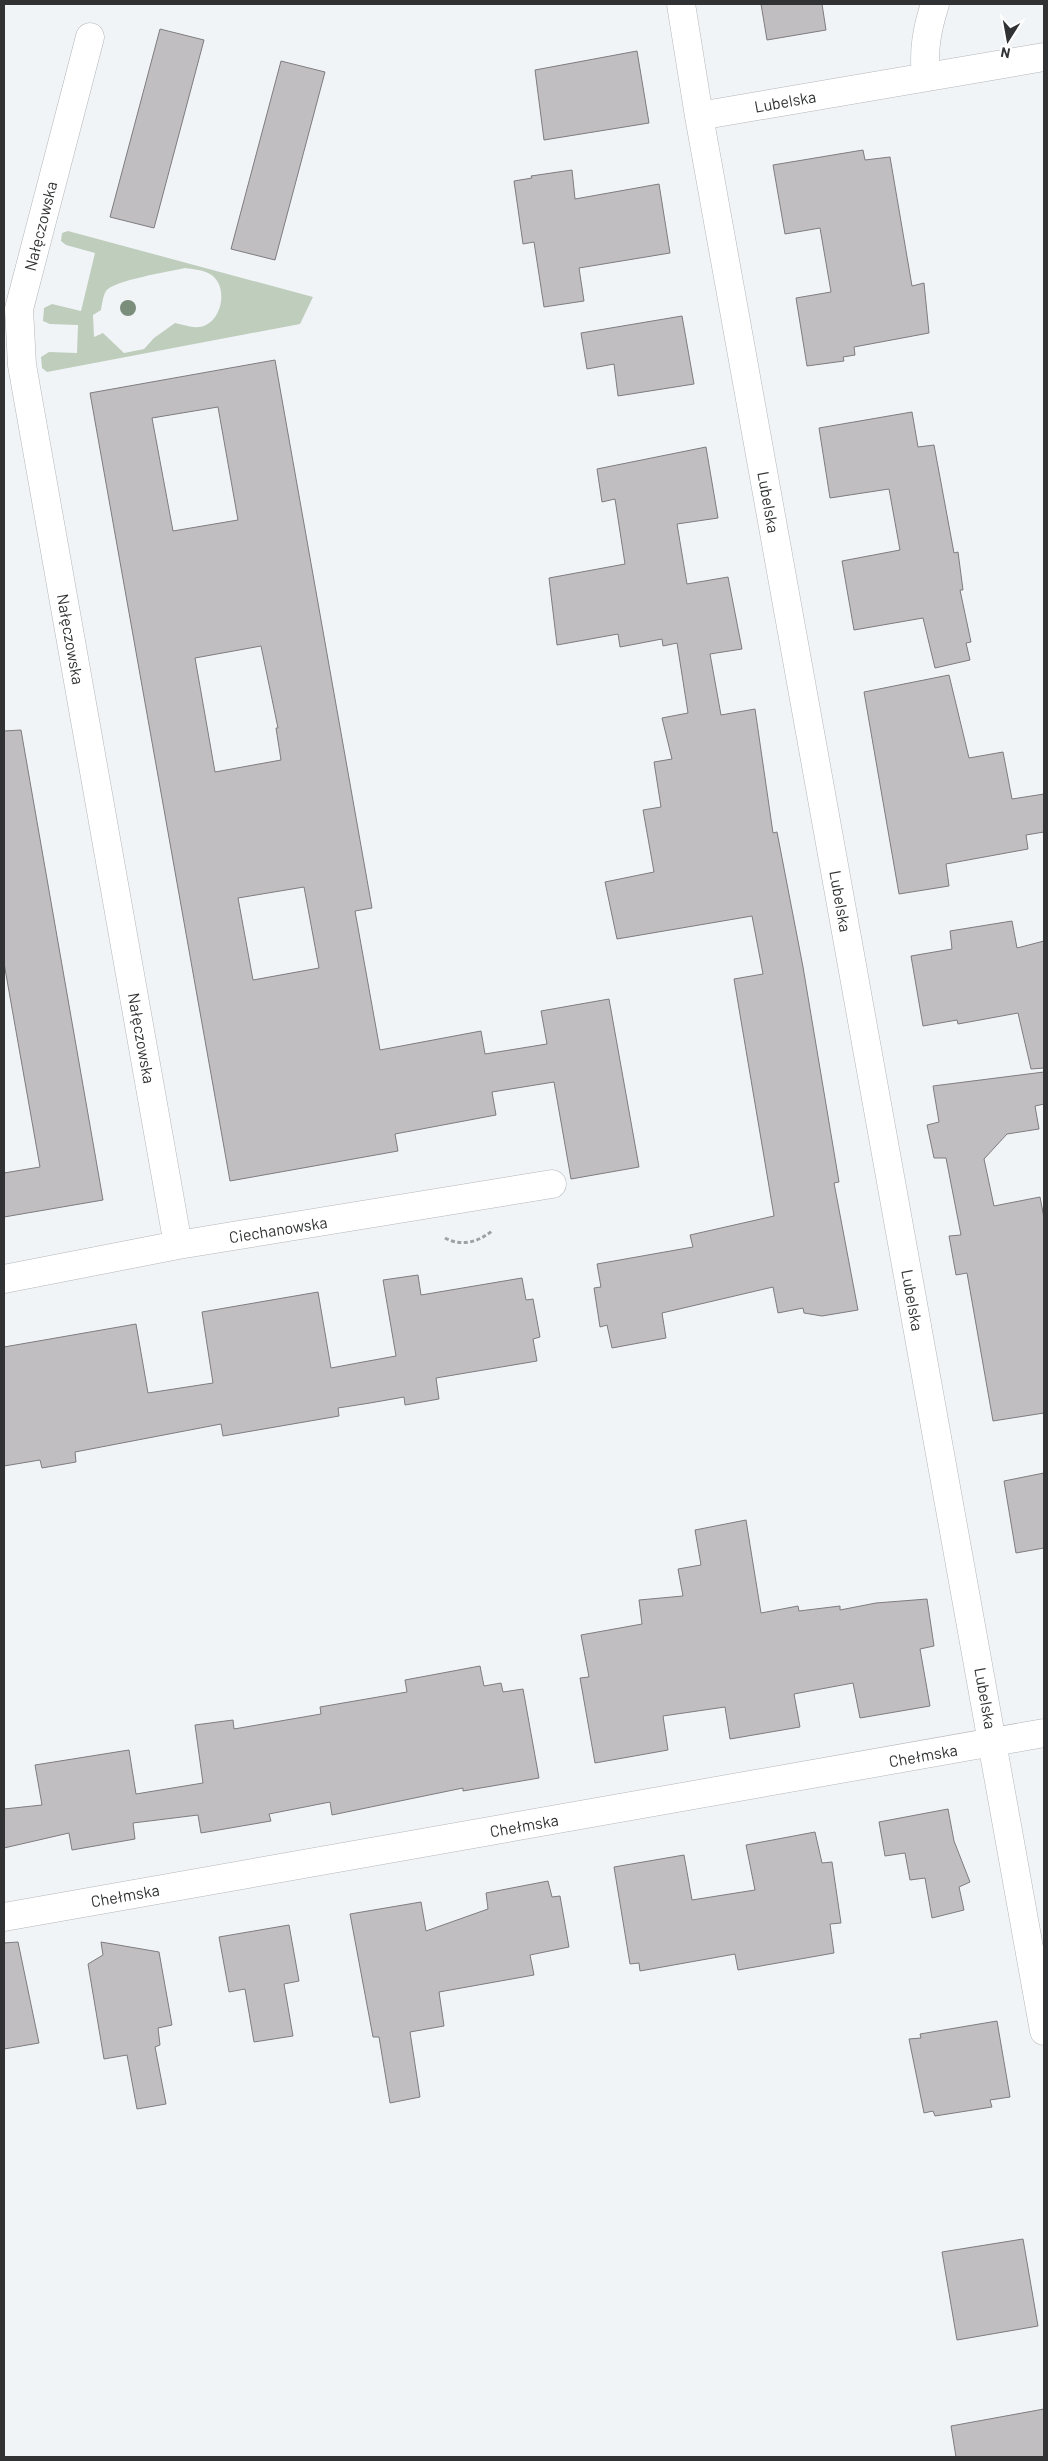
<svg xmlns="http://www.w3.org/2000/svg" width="1048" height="2461" font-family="Barlow,sans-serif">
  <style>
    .green { fill: #bfcdbd; fill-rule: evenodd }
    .building { fill: #c1bec1; stroke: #7e7c7f; fill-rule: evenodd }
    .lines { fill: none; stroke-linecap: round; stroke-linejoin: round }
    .minor-casing { stroke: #b4b6b9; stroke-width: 29 }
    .path { stroke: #9ea1a3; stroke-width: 3; stroke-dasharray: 4 2.5; stroke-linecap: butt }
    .minor { stroke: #fff; stroke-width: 28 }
    .tree { fill: #7a8e7b }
    .labels { text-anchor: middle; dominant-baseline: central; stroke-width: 4.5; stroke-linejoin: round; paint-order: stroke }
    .street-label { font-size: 16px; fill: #313233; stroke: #fff }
  </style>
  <rect width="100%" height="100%" fill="#f1f4f7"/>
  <path class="green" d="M 68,231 L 313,297 L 300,324 L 47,372 L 42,368 L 41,357 L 49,352 L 77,353 L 78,325 L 50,324 L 43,321 L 44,308 L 52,304 L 81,311 L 95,253 L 66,245 L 61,241 L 62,233 ZM 185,268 C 192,269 202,270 208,273 C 228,282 224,316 206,325 C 196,330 185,325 175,323 L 154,338 L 144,349 L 124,353 L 103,333 L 94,337 L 93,315 L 101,310 C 102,304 103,296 106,291 C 112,281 171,271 185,268 Z"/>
  <path class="building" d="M 761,4 L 822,4 L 826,30 L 767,40 Z
    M 160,29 L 204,40 L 154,228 L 110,217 Z
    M 637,51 L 649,123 L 544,140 L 535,70 Z
    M 281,61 L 325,72 L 275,260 L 231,249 Z
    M 863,150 L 865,160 L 890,157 L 912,286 L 924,283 L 929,333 L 854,347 L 855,355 L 843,357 L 844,361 L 807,366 L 796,298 L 831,292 L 820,228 L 785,234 L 773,165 Z
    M 572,170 L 575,199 L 659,184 L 670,253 L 579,268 L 584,301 L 544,307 L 534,242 L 523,244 L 514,181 L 532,178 L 531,176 Z
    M 682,316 L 694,384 L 618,396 L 614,364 L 587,369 L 581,333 Z
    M 275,360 L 372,908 L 355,911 L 380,1050 L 481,1031 L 485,1054 L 547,1044 L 541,1011 L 609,999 L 639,1167 L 571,1179 L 554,1082 L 492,1092 L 496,1115 L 395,1134 L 398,1151 L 230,1181 L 90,393 ZM 218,407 L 238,520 L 173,531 L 152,418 ZM 261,646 L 278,728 L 276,728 L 281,760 L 215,772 L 195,658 ZM 304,887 L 319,968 L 253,980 L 238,898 Z
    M 912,412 L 918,447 L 934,445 L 954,553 L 958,552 L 963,590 L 960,590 L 971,642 L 966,643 L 970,660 L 935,668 L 923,618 L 854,630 L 842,561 L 900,550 L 889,489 L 830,498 L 819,428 Z
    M 706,447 L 718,518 L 677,524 L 687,584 L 728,577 L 742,649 L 710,654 L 721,715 L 755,709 L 773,833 L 777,832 L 803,967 L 839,1182 L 834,1183 L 858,1310 L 822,1316 L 804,1313 L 803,1308 L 778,1313 L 773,1287 L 662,1313 L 666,1338 L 612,1348 L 607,1325 L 600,1327 L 594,1288 L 601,1287 L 597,1264 L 693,1247 L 690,1235 L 774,1216 L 734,979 L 763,974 L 752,916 L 617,939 L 605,882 L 654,872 L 643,810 L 661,807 L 654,762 L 672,759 L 662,718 L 688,713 L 677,643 L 663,646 L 662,639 L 620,647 L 618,634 L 557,645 L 549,578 L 625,564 L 615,499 L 602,502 L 597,469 Z
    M 949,675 L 969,758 L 1003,752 L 1012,799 L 1044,794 L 1044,832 L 1026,835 L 1028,849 L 946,864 L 949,886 L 899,894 L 864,692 Z
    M 21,730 L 103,1200 L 4,1217 L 4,1173 L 40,1167 L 4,963 L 4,731 Z
    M 1012,921 L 1017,948 L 1044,941 L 1044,1068 L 1031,1069 L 1018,1013 L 958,1024 L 957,1020 L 923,1026 L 911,956 L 952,949 L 950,931 Z
    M 1044,1072 L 1044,1104 L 1035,1106 L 1039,1129 L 1007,1134 L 984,1159 L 994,1206 L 1040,1197 L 1044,1218 L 1044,1413 L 993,1421 L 967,1273 L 956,1275 L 949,1236 L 961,1235 L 946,1158 L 934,1158 L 927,1125 L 939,1122 L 933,1086 Z
    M 418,1275 L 421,1295 L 522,1278 L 526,1300 L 533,1299 L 540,1337 L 533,1339 L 537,1361 L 436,1378 L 439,1399 L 405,1405 L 404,1397 L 370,1403 L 338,1408 L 339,1416 L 223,1436 L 221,1424 L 75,1452 L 76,1462 L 42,1468 L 40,1460 L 4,1466 L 4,1347 L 136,1324 L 148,1393 L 213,1383 L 202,1312 L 318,1292 L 331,1368 L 363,1362 L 396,1356 L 383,1280 Z
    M 1044,1473 L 1044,1548 L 1016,1553 L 1004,1481 Z
    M 746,1520 L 761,1613 L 798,1606 L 799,1611 L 840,1606 L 840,1610 L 876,1603 L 927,1599 L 934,1646 L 920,1649 L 930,1706 L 860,1718 L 853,1683 L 794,1694 L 800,1727 L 730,1739 L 725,1707 L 663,1716 L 668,1750 L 595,1763 L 580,1678 L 589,1677 L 581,1635 L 642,1624 L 639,1600 L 683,1596 L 678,1569 L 701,1565 L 695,1530 Z
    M 480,1666 L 484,1686 L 501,1683 L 503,1692 L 523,1689 L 539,1778 L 463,1791 L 463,1788 L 332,1815 L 330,1802 L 269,1814 L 271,1821 L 201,1833 L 198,1815 L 133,1823 L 135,1839 L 72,1850 L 69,1833 L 4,1848 L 4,1809 L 42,1805 L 35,1765 L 129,1750 L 136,1794 L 203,1783 L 195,1725 L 233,1720 L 234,1729 L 321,1714 L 320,1707 L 407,1692 L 405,1680 Z
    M 948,1809 L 954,1841 L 970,1882 L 959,1887 L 964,1910 L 932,1918 L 925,1878 L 910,1880 L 905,1853 L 885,1856 L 879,1822 Z
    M 815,1832 L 822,1863 L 832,1862 L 841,1923 L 830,1924 L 834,1953 L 738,1970 L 735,1954 L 640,1971 L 639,1963 L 630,1964 L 614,1867 L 684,1855 L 692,1900 L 755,1890 L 746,1845 Z
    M 548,1881 L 552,1897 L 560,1896 L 569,1947 L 530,1955 L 534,1975 L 439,1992 L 444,2026 L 410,2032 L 420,2097 L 390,2103 L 379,2037 L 373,2037 L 350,1914 L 421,1902 L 426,1931 L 488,1909 L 486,1893 Z
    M 289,1925 L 299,1981 L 284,1984 L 293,2036 L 254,2042 L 245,1989 L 229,1992 L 219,1937 Z
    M 18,1942 L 39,2043 L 4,2049 L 4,1943 Z
    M 101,1942 L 159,1952 L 172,2025 L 158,2028 L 160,2045 L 155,2047 L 166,2104 L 137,2109 L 127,2055 L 104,2059 L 88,1964 L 103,1955 Z
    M 997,2021 L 1010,2097 L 990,2100 L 992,2107 L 935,2116 L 933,2111 L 924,2113 L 909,2039 L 921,2038 L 920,2034 Z
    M 1023,2239 L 1038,2326 L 957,2340 L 942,2252 Z
    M 1044,2409 L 1044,2457 L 956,2457 L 951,2426 Z"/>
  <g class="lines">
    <defs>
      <path id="minor" d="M 681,4 L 699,116 L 1044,2031
        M 90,37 L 19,309 L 22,365 L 178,1245
        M 926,77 C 923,50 927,29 935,4
        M 699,116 L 1044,57
        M 4,1279 L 178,1245 L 552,1184
        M 4,1917 L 1044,1733"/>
    </defs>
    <use href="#minor" class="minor-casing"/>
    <path class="path" d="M 445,1238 C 462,1247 479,1242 493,1230"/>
    <use href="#minor" class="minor"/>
  </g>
  <circle class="tree" cx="128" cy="308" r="8"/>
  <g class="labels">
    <g class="street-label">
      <text transform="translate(785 101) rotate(-10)">Lubelska</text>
      <text transform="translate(40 226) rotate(-76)">Nałęczowska</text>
      <text transform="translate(769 502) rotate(80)">Lubelska</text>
      <text transform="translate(71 639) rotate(80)">Nałęczowska</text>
      <text transform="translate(841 901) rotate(80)">Lubelska</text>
      <text transform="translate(142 1038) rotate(80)">Nałęczowska</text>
      <text transform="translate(278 1229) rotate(-9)">Ciechanowska</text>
      <text transform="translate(913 1300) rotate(80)">Lubelska</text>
      <text transform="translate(986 1698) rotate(80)">Lubelska</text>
      <text transform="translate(923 1755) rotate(-10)">Chełmska</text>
      <text transform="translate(524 1825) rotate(-10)">Chełmska</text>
      <text transform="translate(125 1895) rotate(-10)">Chełmska</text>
    </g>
  </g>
  <rect width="1048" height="2461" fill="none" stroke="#313233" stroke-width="10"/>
  <g transform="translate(1008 40) rotate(191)" stroke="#ffffff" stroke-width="4" paint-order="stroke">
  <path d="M0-4L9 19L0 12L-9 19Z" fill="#313233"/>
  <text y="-8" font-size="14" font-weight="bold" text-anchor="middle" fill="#313233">N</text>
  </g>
</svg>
